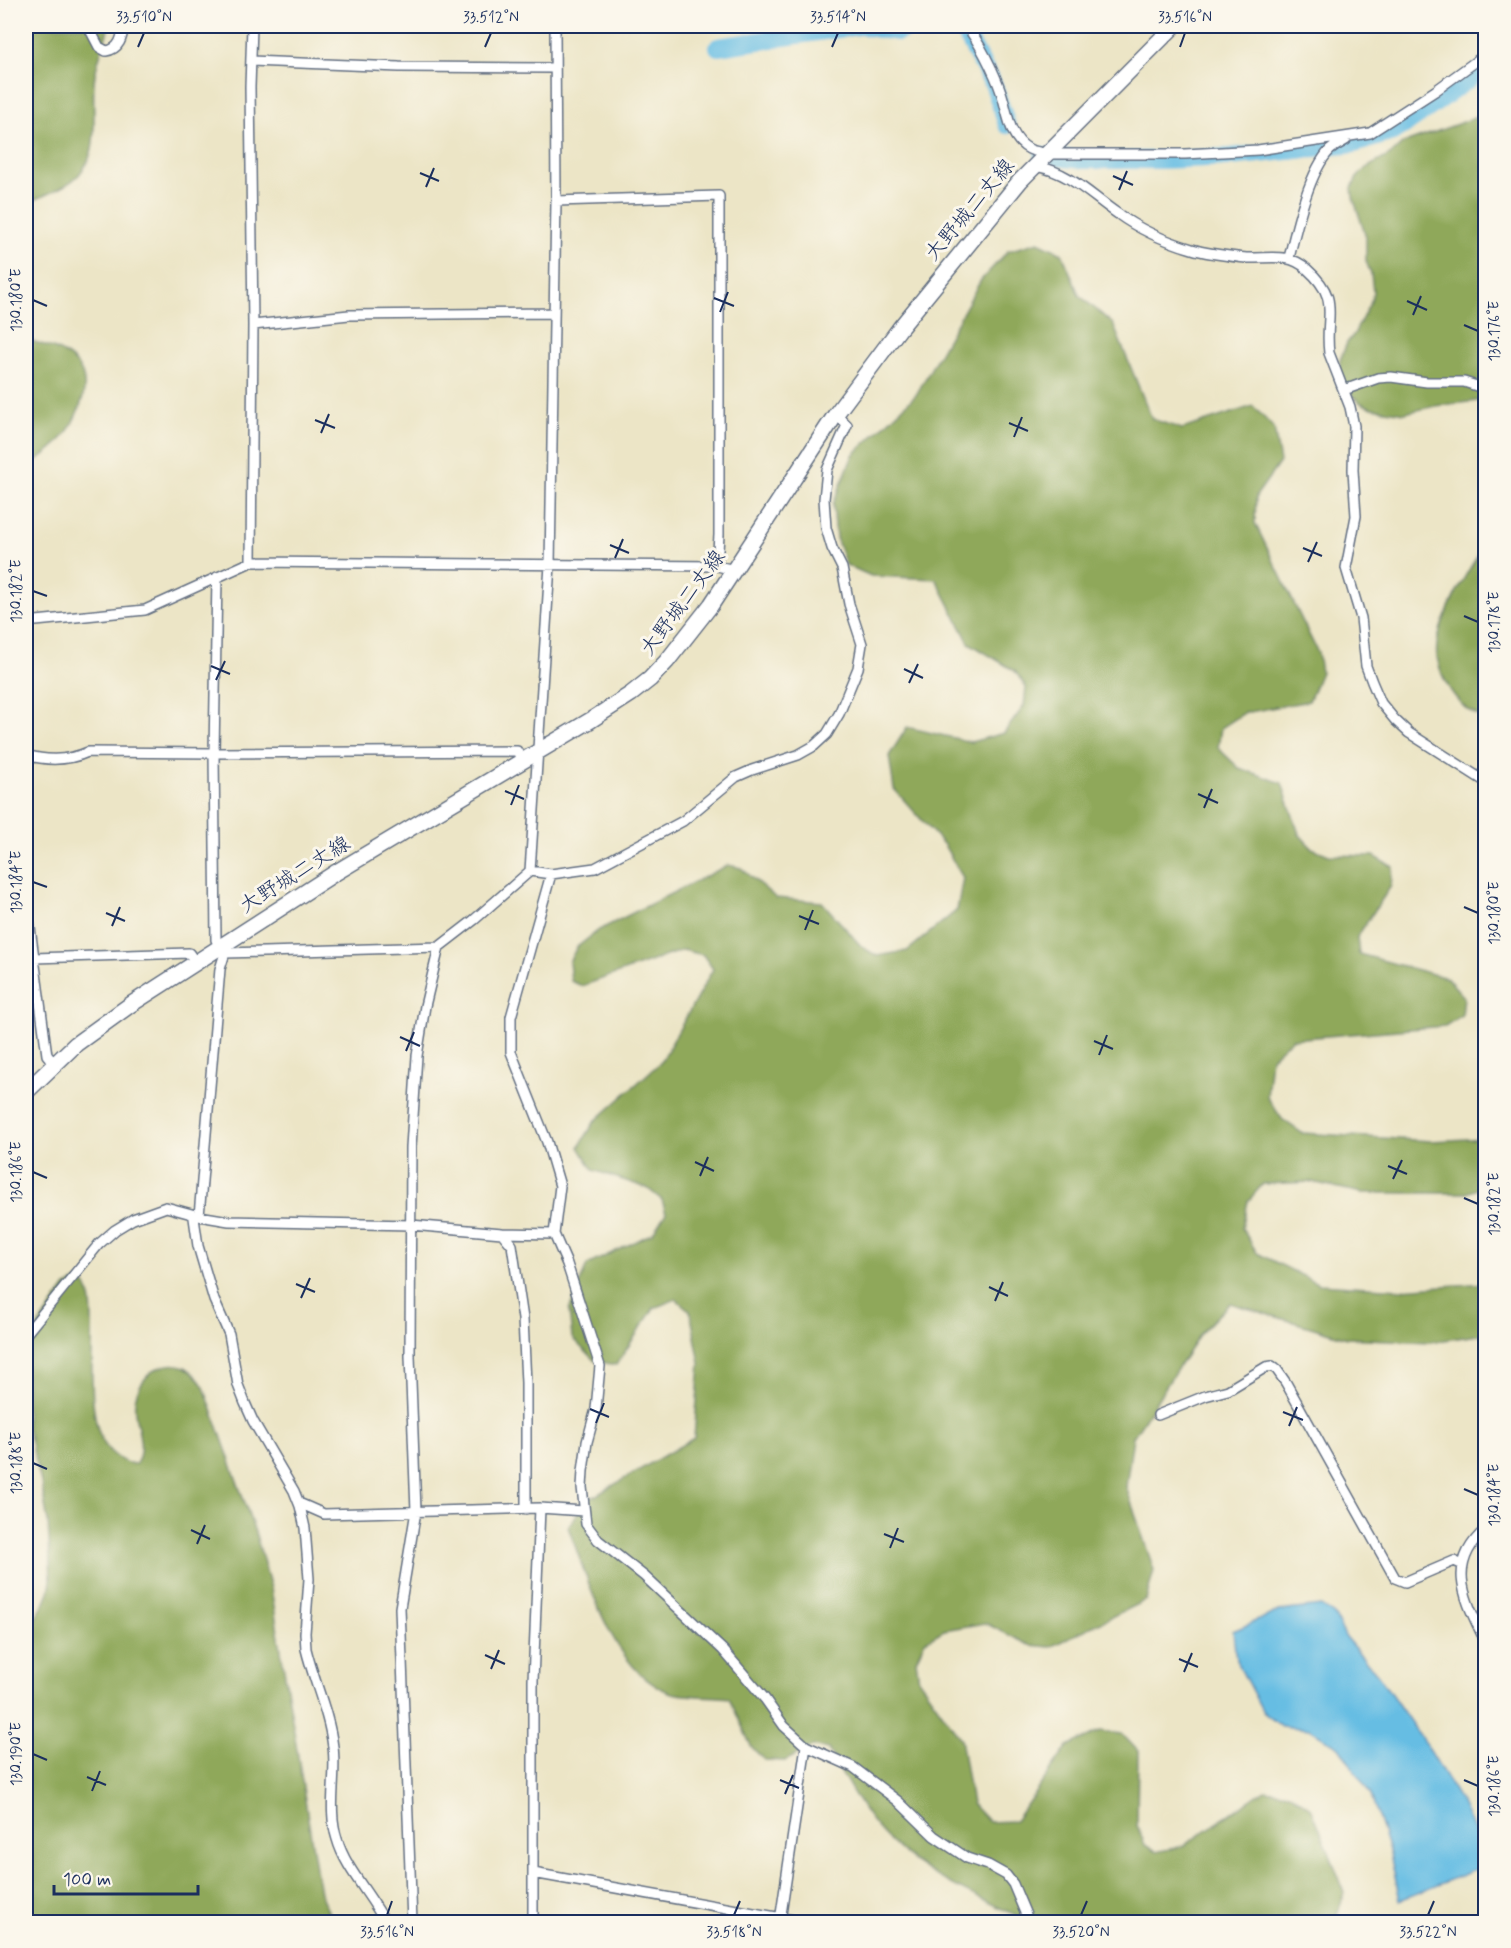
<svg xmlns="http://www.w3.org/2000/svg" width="1511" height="1948" font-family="Mynerve,'Klee One',sans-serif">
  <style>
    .forest { fill: #8fa85a; stroke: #556c5c; stroke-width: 1.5 }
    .water { fill: #66bde3; stroke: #4076a0; stroke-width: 1.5 }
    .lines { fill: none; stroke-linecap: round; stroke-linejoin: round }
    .river { stroke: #66bde3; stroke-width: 18 }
    .minor-casing { stroke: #646f82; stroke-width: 12 }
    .primary-casing { stroke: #646f82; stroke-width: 18 }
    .minor { stroke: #fff; stroke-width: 9 }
    .primary { stroke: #fff; stroke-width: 15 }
    .ticks { fill: none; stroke: #1b2f5e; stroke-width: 2 }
    .labels { text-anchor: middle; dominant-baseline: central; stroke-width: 6; stroke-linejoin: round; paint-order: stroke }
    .street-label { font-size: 21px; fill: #1b2f5e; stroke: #fbf7ec }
    .neatline { fill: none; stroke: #1b2f5e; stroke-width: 2 }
    .ticks-label { font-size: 15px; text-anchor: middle; fill: #1b2f5e }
  </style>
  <rect width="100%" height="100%" fill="#fbf7ec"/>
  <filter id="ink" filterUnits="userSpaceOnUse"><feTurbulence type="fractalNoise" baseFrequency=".0167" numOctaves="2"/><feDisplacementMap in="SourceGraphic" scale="12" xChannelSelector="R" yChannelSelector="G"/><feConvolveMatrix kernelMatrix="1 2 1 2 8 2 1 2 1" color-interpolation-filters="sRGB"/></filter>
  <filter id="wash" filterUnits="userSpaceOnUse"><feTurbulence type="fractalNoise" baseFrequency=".008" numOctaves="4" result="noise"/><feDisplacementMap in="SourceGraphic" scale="24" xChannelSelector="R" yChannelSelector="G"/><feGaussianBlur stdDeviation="1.35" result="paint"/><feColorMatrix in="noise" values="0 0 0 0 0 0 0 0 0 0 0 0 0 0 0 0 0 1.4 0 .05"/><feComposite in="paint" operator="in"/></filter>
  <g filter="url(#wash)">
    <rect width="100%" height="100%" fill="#ece5c6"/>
    <path class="forest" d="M 26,26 L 109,26 C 105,42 98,58 95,75 C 89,110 106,155 72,181 C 58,191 40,197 26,204 Z
      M 1485,114 L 1485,400 L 1435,406 L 1405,413 L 1372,408 L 1361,403 L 1346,390 L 1339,373 L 1340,360 L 1347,343 L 1354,334 L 1371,301 L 1373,292 L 1371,274 L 1366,261 L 1366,237 L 1353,197 L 1352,188 L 1356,179 L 1366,168 L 1390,155 L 1402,144 Z
      M 1038,242 L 1062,253 L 1079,295 L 1113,324 L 1152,419 L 1182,429 L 1253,406 L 1274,428 L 1280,462 L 1256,496 L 1255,523 L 1318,653 L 1321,672 L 1309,701 L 1244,713 L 1221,728 L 1218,748 L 1239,768 L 1282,783 L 1299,834 L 1312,848 L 1329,855 L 1374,856 L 1393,867 L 1391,886 L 1357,937 L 1359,954 L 1447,978 L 1464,997 L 1462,1015 L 1445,1026 L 1292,1039 L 1271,1058 L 1267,1097 L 1282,1119 L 1302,1133 L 1431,1141 L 1485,1138 L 1485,1186 L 1467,1193 L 1362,1193 L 1312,1182 L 1263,1184 L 1248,1201 L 1242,1228 L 1257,1253 L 1319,1284 L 1400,1289 L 1485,1283 L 1485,1334 L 1430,1342 L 1347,1338 L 1230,1303 L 1200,1334 L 1133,1437 L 1126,1487 L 1154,1570 L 1146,1600 L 1050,1647 L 1029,1645 L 985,1623 L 944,1630 L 925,1641 L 916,1660 L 919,1680 L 961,1739 L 972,1804 L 989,1822 L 1015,1821 L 1068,1746 L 1100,1731 L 1122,1734 L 1138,1751 L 1137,1825 L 1145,1845 L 1156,1852 L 1183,1846 L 1265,1790 L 1289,1793 L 1312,1809 L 1345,1893 L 1334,1922 L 1026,1922 L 1018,1916 C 966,1892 914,1871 876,1826 C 859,1807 842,1772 828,1749 L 813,1746 L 785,1761 L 764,1760 L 751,1746 L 729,1698 C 713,1696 683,1697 669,1692 C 612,1672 588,1578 568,1527 L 586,1501 L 694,1438 L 700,1363 L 690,1311 L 676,1299 L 654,1308 L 616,1365 L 595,1361 L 572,1338 L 569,1310 L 587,1265 L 653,1233 L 666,1213 L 662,1200 L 647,1188 L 593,1170 L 579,1147 L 595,1121 L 661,1062 L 713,969 L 703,955 L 683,950 L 582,986 L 571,981 L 569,962 L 577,947 L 599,930 L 728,865 L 741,868 L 776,898 L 822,902 L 862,947 L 877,956 L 907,951 L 957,910 L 963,878 L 944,845 L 894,789 L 889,756 L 907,727 L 971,742 L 1004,733 L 1024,706 L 1026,687 L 1015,671 L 969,643 L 936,579 L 871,576 L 846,565 L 836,538 L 833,504 L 853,455 L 916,395 L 981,280 L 1008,251 Z
      M 34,342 C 69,351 95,367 80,406 C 76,416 72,426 65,435 C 54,449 40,458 26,468 L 26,343 Z
      M 1485,544 L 1485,718 C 1468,713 1461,705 1451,691 C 1445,682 1439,668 1437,657 C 1432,627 1469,569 1485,544 Z
      M 79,1280 C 109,1290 73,1417 111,1452 C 119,1459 125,1464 136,1464 C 151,1437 122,1412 142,1383 C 147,1376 150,1372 158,1368 C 167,1364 176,1363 185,1367 C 194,1372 198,1378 204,1387 L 256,1535 L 271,1588 L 320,1893 L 333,1922 L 26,1922 L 26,1633 L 43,1606 L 49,1592 L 51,1581 L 48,1522 L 41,1482 L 26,1424 L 26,1361 L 39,1323 L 66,1286 Z"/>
    <path class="water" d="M 1321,1606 L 1334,1615 L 1346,1638 L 1378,1675 L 1429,1749 L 1462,1804 L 1485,1854 L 1485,1866 L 1400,1900 L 1390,1854 L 1371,1795 L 1339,1747 L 1310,1729 L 1281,1726 L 1263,1712 L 1236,1660 L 1233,1631 L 1279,1611 Z"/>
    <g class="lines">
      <path class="river" d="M 862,26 L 898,32 L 913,26
        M 958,26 L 963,29 L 994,86 L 1007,125
        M 718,47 L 858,26
        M 1043,156 L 1085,160 L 1161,160 L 1230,157 L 1355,144 L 1393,132 L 1414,119 L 1486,67"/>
    </g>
  </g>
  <g filter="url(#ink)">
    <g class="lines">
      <defs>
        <path id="minor" d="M 88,26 L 99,47 L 106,51 C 120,49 122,37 124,26
          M 966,26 C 978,39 995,74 1001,92 C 1008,111 1008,138 1029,149 C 1035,152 1042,152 1047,154 L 1185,154 L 1258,150 L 1370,133 L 1435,91 L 1486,54
          M 251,61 L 399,67 L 554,68
          M 1036,166 C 1071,173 1089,194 1118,214 C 1140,230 1165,241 1192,249 C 1209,254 1229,256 1246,258 C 1268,259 1289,252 1307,269 C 1342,300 1324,315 1329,353 L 1350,407 L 1354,426 L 1353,470 L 1356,516 L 1346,568 L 1361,618 L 1366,666 L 1372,682 L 1381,703 L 1395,720 L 1409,733 L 1486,782
          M 556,201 L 719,196 L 719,535 L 717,566
          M 1289,258 C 1296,229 1309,171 1330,150 C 1335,146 1341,143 1346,140
          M 253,325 L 349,315 L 554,313
          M 1344,390 L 1378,378 L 1391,377 L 1427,382 L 1464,382 L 1486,389
          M 251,562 L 253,325 L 250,87 L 252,26
          M 217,577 L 214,753 L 216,940 L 225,953 L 439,947 L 474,920 L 530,871 L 550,565 L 556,201 L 555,26
          M 26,622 L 145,610 L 251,562 L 717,566 L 735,570
          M 26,755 C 47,761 68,761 88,752 L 214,753 L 517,751 L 522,761
          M 530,871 L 551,874 L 595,868 L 683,821 L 736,777 L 752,770 L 798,755 L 814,746 L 827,734 L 839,714 L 858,668 L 862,644 L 849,604 L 842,568 L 832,548 L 826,528 L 824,499 L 827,470 L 847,425 L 836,414
          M 551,874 L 511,1017 L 511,1052 L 547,1142 L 560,1186 L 554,1234 L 567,1264 L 600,1366 L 596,1409 L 587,1442 L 583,1471 L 582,1487 L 586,1524 L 598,1540 L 644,1576 L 723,1650 L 765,1699 L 784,1726 L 806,1746 L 853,1767 L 898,1801 L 934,1836 L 967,1858 L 988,1865 L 1006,1875 L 1013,1884 L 1029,1922
          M 26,898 L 47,1055 L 54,1063
          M 225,953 L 220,969 L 199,1216 L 194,1218 L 198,1246 L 214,1300 L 229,1334 L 238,1385 L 245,1403 L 253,1421 L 294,1491 L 300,1506 L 305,1528 L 309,1579 L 305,1633 L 306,1649 C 314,1682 329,1713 333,1747 C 337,1778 327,1808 337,1839 C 345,1868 371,1895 385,1922
          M 34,958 L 189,953 L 196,963
          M 502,1233 L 512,1245 L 523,1319 L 526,1383 L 526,1509
          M 26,1334 L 99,1244 L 115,1230 L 133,1219 L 166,1207 L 199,1216 L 229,1221 L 411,1225 L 502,1233 L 554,1234
          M 1158,1415 L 1205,1396 L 1228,1390 L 1266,1367 L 1272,1366 L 1277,1370 L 1286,1383 L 1395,1578 L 1405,1582 L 1454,1561 L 1463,1565
          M 299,1503 L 324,1514 L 540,1508 L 584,1511
          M 1486,1529 C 1444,1566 1466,1600 1486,1643
          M 533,1873 L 804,1922
          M 780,1921 L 806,1746
          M 412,1922 L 400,1608 L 416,1511 L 410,1356 L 411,1147 L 417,1056 L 425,1006 L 439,947
          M 533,1922 L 533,1681 L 540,1508"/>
        <path id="primary" d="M 26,1092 L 76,1044 L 130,1005 L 335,873 L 591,720 L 631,694 L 650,679 L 667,661 L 711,605 L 836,414 L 900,328 L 1020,181 L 1174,26"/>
      </defs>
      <use href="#minor" class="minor-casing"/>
      <use href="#primary" class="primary-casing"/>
      <use href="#minor" class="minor"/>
      <use href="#primary" class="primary"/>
    </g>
  </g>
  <path class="ticks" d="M 138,47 L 144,33M 485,47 L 491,33M 832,47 L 838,33M 1180,47 L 1185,33M 420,173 L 439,181M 1113,176 L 1133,185M 426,187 L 434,168M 1119,190 L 1127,171M 714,298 L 734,306M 33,300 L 47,306M 1407,301 L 1427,310M 720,312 L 728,292M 1413,315 L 1421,296M 1464,325 L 1478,331M 315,420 L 335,428M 1009,423 L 1028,431M 321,433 L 329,414M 1014,437 L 1022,417M 610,545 L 629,553M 1303,548 L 1322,556M 615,558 L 623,539M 1308,562 L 1317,542M 33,591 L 47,596M 1464,616 L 1478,622M 211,666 L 230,674M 904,669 L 923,678M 216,680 L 225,661M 909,683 L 918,664M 505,791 L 524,799M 1198,794 L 1218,803M 511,805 L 519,785M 1204,808 L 1212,789M 33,882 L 47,887M 1464,907 L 1478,913M 106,913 L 125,921M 799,916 L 819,924M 112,926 L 120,907M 805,930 L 813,910M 400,1037 L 420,1046M 1094,1041 L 1113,1049M 406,1051 L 414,1032M 1099,1055 L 1107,1035M 695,1162 L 714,1171M 1388,1166 L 1407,1174M 33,1172 L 47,1178M 700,1176 L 708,1157M 1393,1179 L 1402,1160M 1464,1198 L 1478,1204M 296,1284 L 315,1292M 989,1287 L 1008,1296M 301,1298 L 310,1278M 995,1301 L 1003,1282M 590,1409 L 609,1417M 1283,1412 L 1303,1420M 596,1423 L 604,1403M 1289,1426 L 1297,1407M 33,1463 L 47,1469M 1464,1489 L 1478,1495M 191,1530 L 210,1539M 884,1534 L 904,1542M 197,1544 L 205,1525M 890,1548 L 898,1528M 485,1655 L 505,1664M 1179,1659 L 1198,1667M 491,1669 L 499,1650M 1184,1672 L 1192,1653M 33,1754 L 47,1760M 87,1777 L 106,1785M 780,1780 L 799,1788M 1464,1780 L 1478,1786M 92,1791 L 100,1771M 785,1794 L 793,1775M 387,1915 L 392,1901M 734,1915 L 740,1901M 1081,1915 L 1087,1901M 1428,1915 L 1434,1901"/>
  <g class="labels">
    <g class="street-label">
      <text transform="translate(970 210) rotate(-50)">大野城二丈線</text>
      <text transform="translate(683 603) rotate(-53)">大野城二丈線</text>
      <text transform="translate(295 875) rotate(-32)">大野城二丈線</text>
    </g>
  </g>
  <rect width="1511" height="1948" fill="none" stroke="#fbf7ec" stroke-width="66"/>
  <path d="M54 1885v9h144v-9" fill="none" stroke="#1b2f5e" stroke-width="3"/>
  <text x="63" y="1885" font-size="18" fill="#1b2f5e" stroke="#fbf7ec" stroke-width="4.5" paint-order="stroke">100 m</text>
  <rect x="33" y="33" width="1445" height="1882" class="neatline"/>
  <g class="ticks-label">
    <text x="144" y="22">33.510°N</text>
    <text x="491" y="22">33.512°N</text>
    <text x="838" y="22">33.514°N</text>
    <text x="1185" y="22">33.516°N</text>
    <text transform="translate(16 300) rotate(-90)" y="5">130.180°E</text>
    <text transform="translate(1494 331) rotate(-90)" y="5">130.176°E</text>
    <text transform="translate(16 591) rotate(-90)" y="5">130.182°E</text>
    <text transform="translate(1494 622) rotate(-90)" y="5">130.178°E</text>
    <text transform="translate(16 882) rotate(-90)" y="5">130.184°E</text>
    <text transform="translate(1494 913) rotate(-90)" y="5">130.180°E</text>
    <text transform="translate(16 1172) rotate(-90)" y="5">130.186°E</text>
    <text transform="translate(1494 1204) rotate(-90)" y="5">130.182°E</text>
    <text transform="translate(16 1463) rotate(-90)" y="5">130.188°E</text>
    <text transform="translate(1494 1495) rotate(-90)" y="5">130.184°E</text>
    <text transform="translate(16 1754) rotate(-90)" y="5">130.190°E</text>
    <text transform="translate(1494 1786) rotate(-90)" y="5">130.186°E</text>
    <text x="387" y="1937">33.516°N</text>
    <text x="734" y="1937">33.518°N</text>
    <text x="1081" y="1937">33.520°N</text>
    <text x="1428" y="1937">33.522°N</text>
  </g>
</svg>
